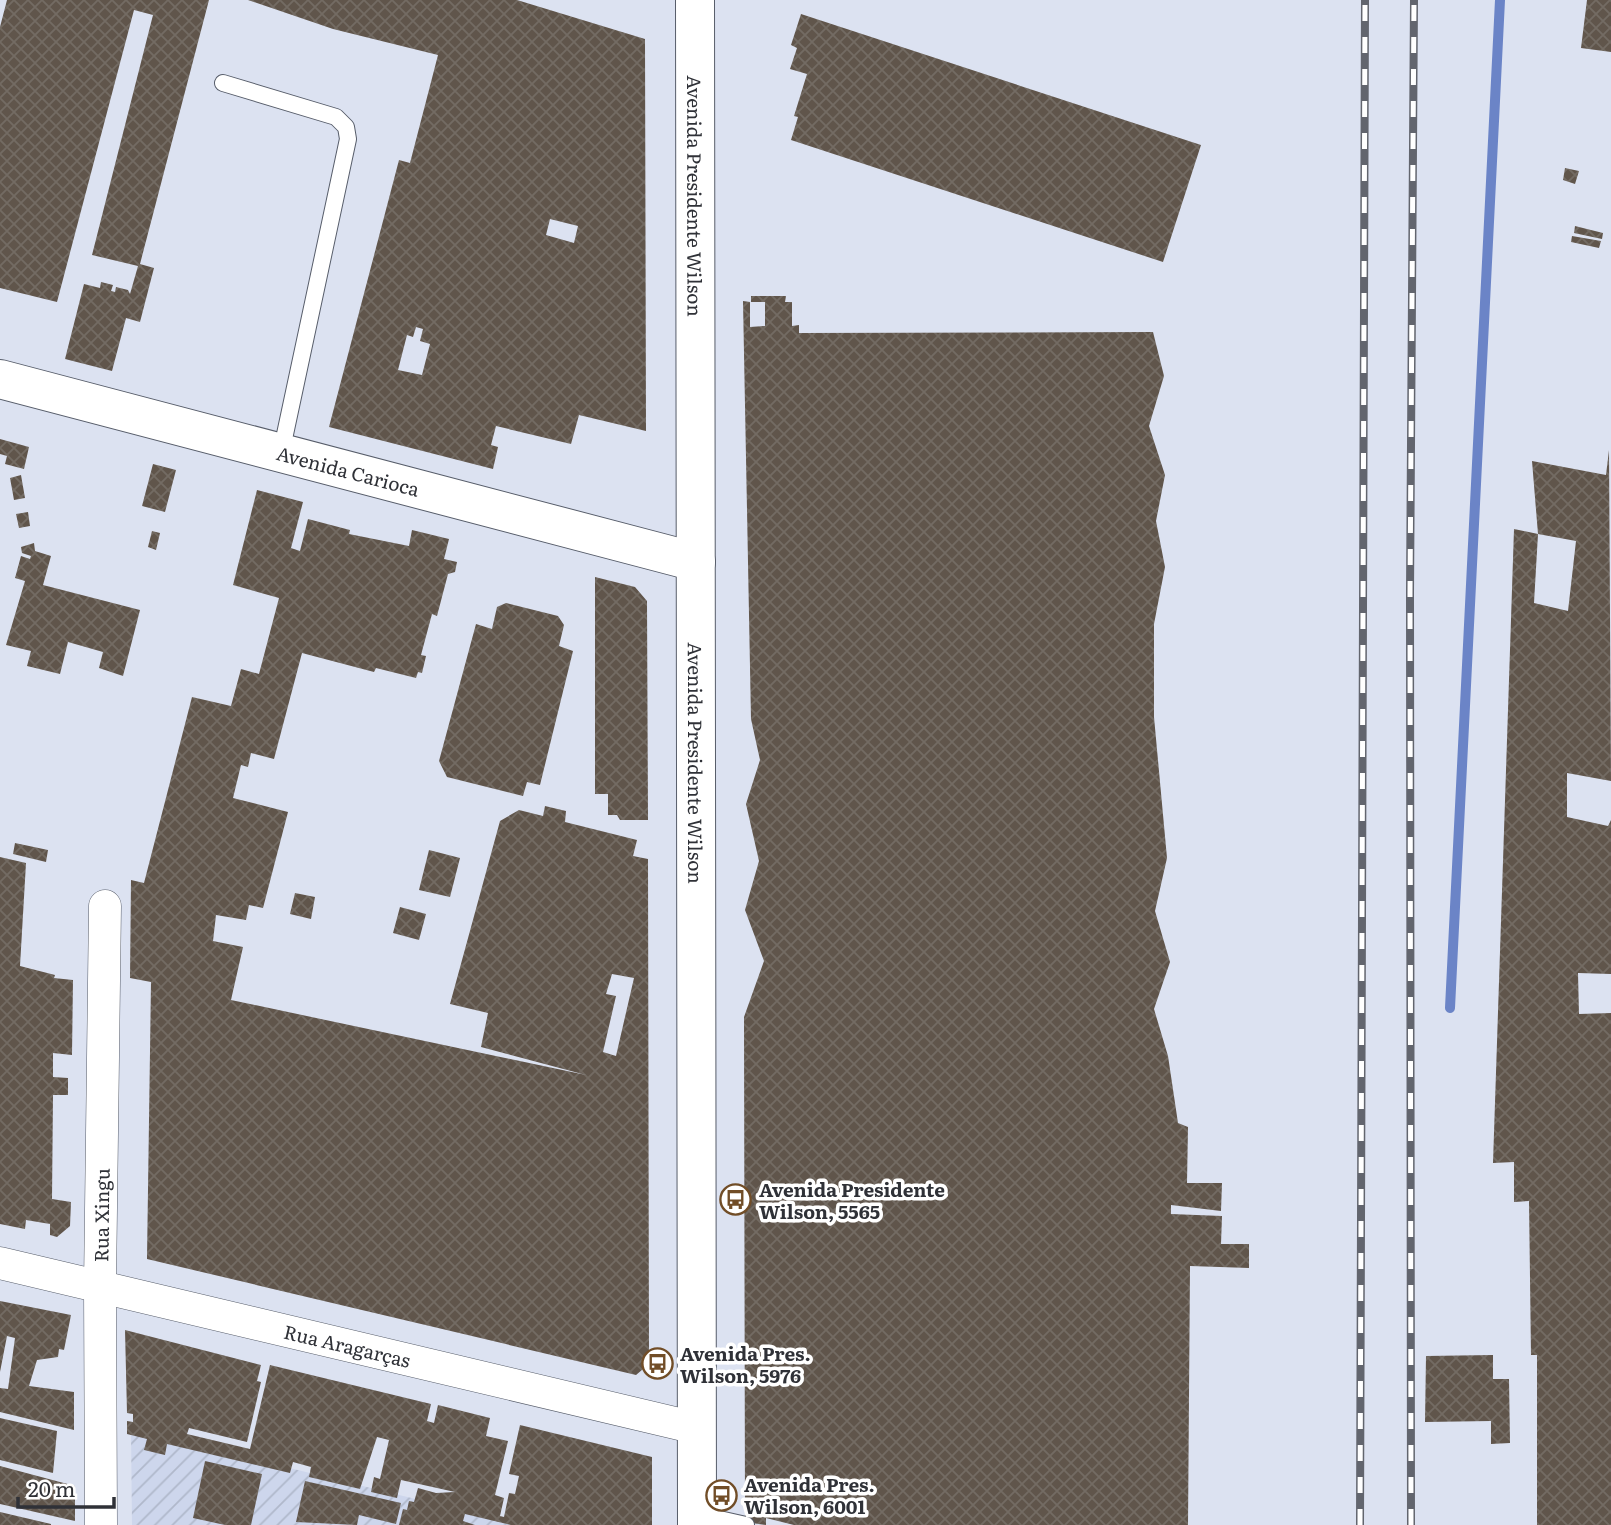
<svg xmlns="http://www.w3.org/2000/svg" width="1611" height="1525" font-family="Literata,serif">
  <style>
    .industrial { fill: url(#industrial-furrows) }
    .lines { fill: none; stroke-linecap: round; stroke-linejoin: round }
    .stream { stroke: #6b84c7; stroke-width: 10 }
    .building { fill: url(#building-cross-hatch); fill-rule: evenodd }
    .lane-casing { stroke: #575d6a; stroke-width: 18 }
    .street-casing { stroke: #575d6a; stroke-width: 33 }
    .secondary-casing { stroke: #575d6a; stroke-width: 40 }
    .lane { stroke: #fff; stroke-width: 16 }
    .street { stroke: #fff; stroke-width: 32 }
    .secondary { stroke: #fff; stroke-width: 38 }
    .rail-casing { stroke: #62656e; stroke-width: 8 }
    .rail { stroke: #fff; stroke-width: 5; stroke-dasharray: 16; stroke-linecap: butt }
    .labels { text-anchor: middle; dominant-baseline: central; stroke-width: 7; stroke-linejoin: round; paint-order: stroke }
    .street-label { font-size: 19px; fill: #2f3137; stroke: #fff }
    .poi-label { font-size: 19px; font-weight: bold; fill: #2f3137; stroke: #fff; text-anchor: start }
  </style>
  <defs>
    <pattern id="industrial-furrows" width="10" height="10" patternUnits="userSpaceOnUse" patternTransform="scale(1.75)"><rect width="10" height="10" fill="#cdd6ec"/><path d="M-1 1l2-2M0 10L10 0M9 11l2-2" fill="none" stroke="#b0b8cb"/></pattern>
    <pattern id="building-cross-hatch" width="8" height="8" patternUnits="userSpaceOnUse" patternTransform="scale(1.75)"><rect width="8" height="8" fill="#60554b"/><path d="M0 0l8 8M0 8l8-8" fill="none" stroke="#736b63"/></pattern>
  </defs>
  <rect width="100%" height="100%" fill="#dce2f1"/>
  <path class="industrial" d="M 131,1429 L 521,1525 L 132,1525 Z"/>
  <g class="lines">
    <path class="stream" d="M 1450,1008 L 1500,0"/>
  </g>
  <path class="building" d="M 7,0 L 209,0 L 140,264 L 154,268 L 140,322 L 126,318 L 112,371 L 65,359 L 84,284 L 100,288 L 101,282 L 113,285 L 111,291 L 115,292 L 116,287 L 128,290 L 130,294 L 138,266 L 92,255 L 153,15 L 134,10 L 57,302 L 0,288 L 0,27 Z
    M 248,0 L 517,0 L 645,39 L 646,431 L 579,415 L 571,444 L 496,426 L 491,445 L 498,447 L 493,469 L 329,427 L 399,160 L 410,163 L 438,55 L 333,29 ZM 550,219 L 578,226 L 574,243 L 546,235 ZM 416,327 L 423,329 L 420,341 L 430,344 L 422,375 L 398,370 L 407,335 L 413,337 Z
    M 1587,0 L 1611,0 L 1611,52 L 1581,48 Z
    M 801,14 L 1201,145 L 1163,262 L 791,140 L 798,117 L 794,116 L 807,74 L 790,69 L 797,48 L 791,45 Z
    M 1565,168 L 1579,171 L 1575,184 L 1563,180 Z
    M 1575,226 L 1603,233 L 1602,239 L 1574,233 Z
    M 1572,236 L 1601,241 L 1599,248 L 1571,242 Z
    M 751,296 L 786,296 L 785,302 L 792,302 L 792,326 L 799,325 L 799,333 L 1153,332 L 1164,376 L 1149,426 L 1165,475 L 1156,521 L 1165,567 L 1154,624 L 1154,717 L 1167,858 L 1155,911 L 1170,962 L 1154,1009 L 1168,1056 L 1178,1123 L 1188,1127 L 1187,1183 L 1222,1183 L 1221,1211 L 1171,1205 L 1171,1214 L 1222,1216 L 1221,1244 L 1249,1244 L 1249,1268 L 1190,1266 L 1188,1525 L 794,1525 L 766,1518 L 766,1525 L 745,1522 L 744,1017 L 764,961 L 745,910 L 759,861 L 746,804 L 760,760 L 751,719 L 743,301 L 750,302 L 750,327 L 765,326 L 765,302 L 751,302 Z
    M 0,439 L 29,447 L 24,469 L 5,464 L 7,456 L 0,454 Z
    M 1609,450 L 1611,781 L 1567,773 L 1567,817 L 1608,826 L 1611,820 L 1611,974 L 1578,973 L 1579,1014 L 1611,1013 L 1611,1525 L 1537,1525 L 1537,1355 L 1531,1355 L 1529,1201 L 1514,1202 L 1514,1162 L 1493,1163 L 1514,529 L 1538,534 L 1534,603 L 1568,611 L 1576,541 L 1538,534 L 1532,461 L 1606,475 Z
    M 153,464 L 176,470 L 165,512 L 142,506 Z
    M 21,475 L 25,498 L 14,500 L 10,478 Z
    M 257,490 L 303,502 L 291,548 L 300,551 L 308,519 L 350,530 L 349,534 L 409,546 L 412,530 L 449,539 L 444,559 L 457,562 L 455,572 L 448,574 L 437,616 L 432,614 L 421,655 L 426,656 L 422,673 L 418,672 L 416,678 L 376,668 L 374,672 L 302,653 L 274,759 L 251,753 L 248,767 L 241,765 L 233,798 L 288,812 L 263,908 L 249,905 L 246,920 L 216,915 L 213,941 L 243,947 L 231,1000 L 586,1075 L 481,1047 L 488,1013 L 450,1004 L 500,821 L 519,810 L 543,816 L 545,806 L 566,811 L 565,822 L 637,840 L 633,856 L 648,859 L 649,1364 L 636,1375 L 147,1259 L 151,982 L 130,978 L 131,880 L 144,883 L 192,697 L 231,706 L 241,669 L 259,674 L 279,598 L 233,585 ZM 612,974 L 634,978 L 616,1056 L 603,1052 L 616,996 L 606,994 Z
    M 28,512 L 30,526 L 19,528 L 16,514 Z
    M 152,531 L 160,533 L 156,550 L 148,547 Z
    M 34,543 L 35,551 L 51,556 L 43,585 L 140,610 L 123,676 L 99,668 L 103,652 L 68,642 L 60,674 L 27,666 L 31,651 L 6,645 L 25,581 L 15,578 L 21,556 L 30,559 L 31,556 L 22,553 L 21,547 Z
    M 595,577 L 635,587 L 647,601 L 648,820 L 620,820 L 617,815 L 608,815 L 608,794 L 595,794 Z
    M 506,603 L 558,616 L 564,625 L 559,646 L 573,651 L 540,785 L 527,782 L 523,796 L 447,777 L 439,761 L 476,624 L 492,629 L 497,607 Z
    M 15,843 L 48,850 L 46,862 L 13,854 Z
    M 429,850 L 460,858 L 450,897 L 419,890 Z
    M 0,857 L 26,863 L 20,966 L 55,975 L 54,978 L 73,980 L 72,1055 L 53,1053 L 53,1077 L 68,1078 L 68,1095 L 53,1095 L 52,1199 L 71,1202 L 70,1226 L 57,1237 L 50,1235 L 50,1224 L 26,1220 L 25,1229 L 0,1224 Z
    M 295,893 L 315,897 L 311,919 L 290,914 Z
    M 400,907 L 426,914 L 419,940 L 393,933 Z
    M 0,1301 L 71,1315 L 64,1350 L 59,1349 L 58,1357 L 37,1360 L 29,1386 L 74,1392 L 74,1430 L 0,1412 L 0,1388 L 8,1389 L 15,1338 L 7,1336 L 0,1372 Z
    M 125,1330 L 261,1365 L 257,1381 L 261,1382 L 247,1442 L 189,1428 L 187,1434 L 250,1449 L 270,1365 L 431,1404 L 427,1421 L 434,1423 L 438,1405 L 490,1418 L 486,1436 L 508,1441 L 495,1495 L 504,1498 L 500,1516 L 504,1517 L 509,1493 L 515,1494 L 519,1476 L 509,1474 L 520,1425 L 652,1457 L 652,1525 L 511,1525 L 465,1514 L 463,1521 L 475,1525 L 399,1525 L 403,1509 L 407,1510 L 409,1501 L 414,1502 L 418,1488 L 436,1493 L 455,1492 L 401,1480 L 397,1498 L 371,1492 L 374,1477 L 380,1479 L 389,1440 L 377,1437 L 360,1489 L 309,1477 L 311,1467 L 293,1462 L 290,1473 L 167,1444 L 165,1455 L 144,1450 L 147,1439 L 127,1434 L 127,1421 L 133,1422 L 133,1414 L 127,1413 Z
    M 1493,1355 L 1493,1379 L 1509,1379 L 1510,1443 L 1491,1444 L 1491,1421 L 1425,1422 L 1426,1356 Z
    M 0,1418 L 57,1431 L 53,1473 L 0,1460 Z
    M 205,1461 L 262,1474 L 251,1525 L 225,1525 L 193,1518 Z
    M 0,1466 L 75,1486 L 75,1521 L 0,1504 Z
    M 305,1481 L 401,1503 L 396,1524 L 359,1515 L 357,1525 L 296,1522 Z
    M 0,1512 L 51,1524 L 51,1525 L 0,1525 Z"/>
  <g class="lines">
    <defs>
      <path id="lane" d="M 223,83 L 336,117 L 346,127 L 348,139 L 281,453
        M 697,1514 L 746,1525"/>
      <g id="street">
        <path id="s1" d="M 0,1263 L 696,1428"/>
        <path id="s2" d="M 101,1525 L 100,1285 L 105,906"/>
      </g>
      <g id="secondary">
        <path id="s3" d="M 695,0 L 697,1525"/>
        <path id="s4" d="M 0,379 L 696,562"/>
      </g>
    </defs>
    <use href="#lane" class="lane-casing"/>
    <use href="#street" class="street-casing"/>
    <use href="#secondary" class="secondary-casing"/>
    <use href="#lane" class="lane"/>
    <use href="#street" class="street"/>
    <use href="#secondary" class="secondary"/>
    <defs>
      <path id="rail" d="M 1360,1525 L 1365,0
        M 1411,1525 L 1410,593 L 1414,0"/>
    </defs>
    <use href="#rail" class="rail-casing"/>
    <use href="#rail" class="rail"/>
  </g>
  <defs>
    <symbol id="bus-ring" viewBox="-11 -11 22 22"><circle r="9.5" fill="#fff" stroke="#714d27" stroke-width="1.5"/><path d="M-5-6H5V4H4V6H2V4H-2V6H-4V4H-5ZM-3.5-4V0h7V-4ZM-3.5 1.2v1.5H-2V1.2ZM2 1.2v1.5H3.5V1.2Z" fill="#714d27"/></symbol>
  </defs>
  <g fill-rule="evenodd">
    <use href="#bus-ring" x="718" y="1182" width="35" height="35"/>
    <use href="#bus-ring" x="640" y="1346" width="35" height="35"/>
    <use href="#bus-ring" x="704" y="1478" width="35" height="35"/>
  </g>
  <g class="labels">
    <g class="street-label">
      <text stroke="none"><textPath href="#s3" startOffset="196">Avenida Presidente Wilson</textPath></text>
      <text stroke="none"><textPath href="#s4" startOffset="360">Avenida Carioca</textPath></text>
      <text stroke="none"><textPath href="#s3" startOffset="763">Avenida Presidente Wilson</textPath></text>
      <text stroke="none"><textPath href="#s2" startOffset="310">Rua Xingu</textPath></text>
      <text stroke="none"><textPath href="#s1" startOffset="357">Rua Aragarças</textPath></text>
    </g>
    <g class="poi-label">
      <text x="759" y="1189">Avenida Presidente<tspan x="759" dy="22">Wilson, 5565</tspan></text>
      <text x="680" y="1353">Avenida Pres.<tspan x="680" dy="22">Wilson, 5976</tspan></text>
      <text x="744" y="1484">Avenida Pres.<tspan x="744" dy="22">Wilson, 6001</tspan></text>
    </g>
  </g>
  <path d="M18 1497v10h96v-10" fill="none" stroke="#2f3137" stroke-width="3.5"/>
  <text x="28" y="1497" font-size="21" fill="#2f3137" stroke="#ffffff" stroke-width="5" paint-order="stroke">20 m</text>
</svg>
